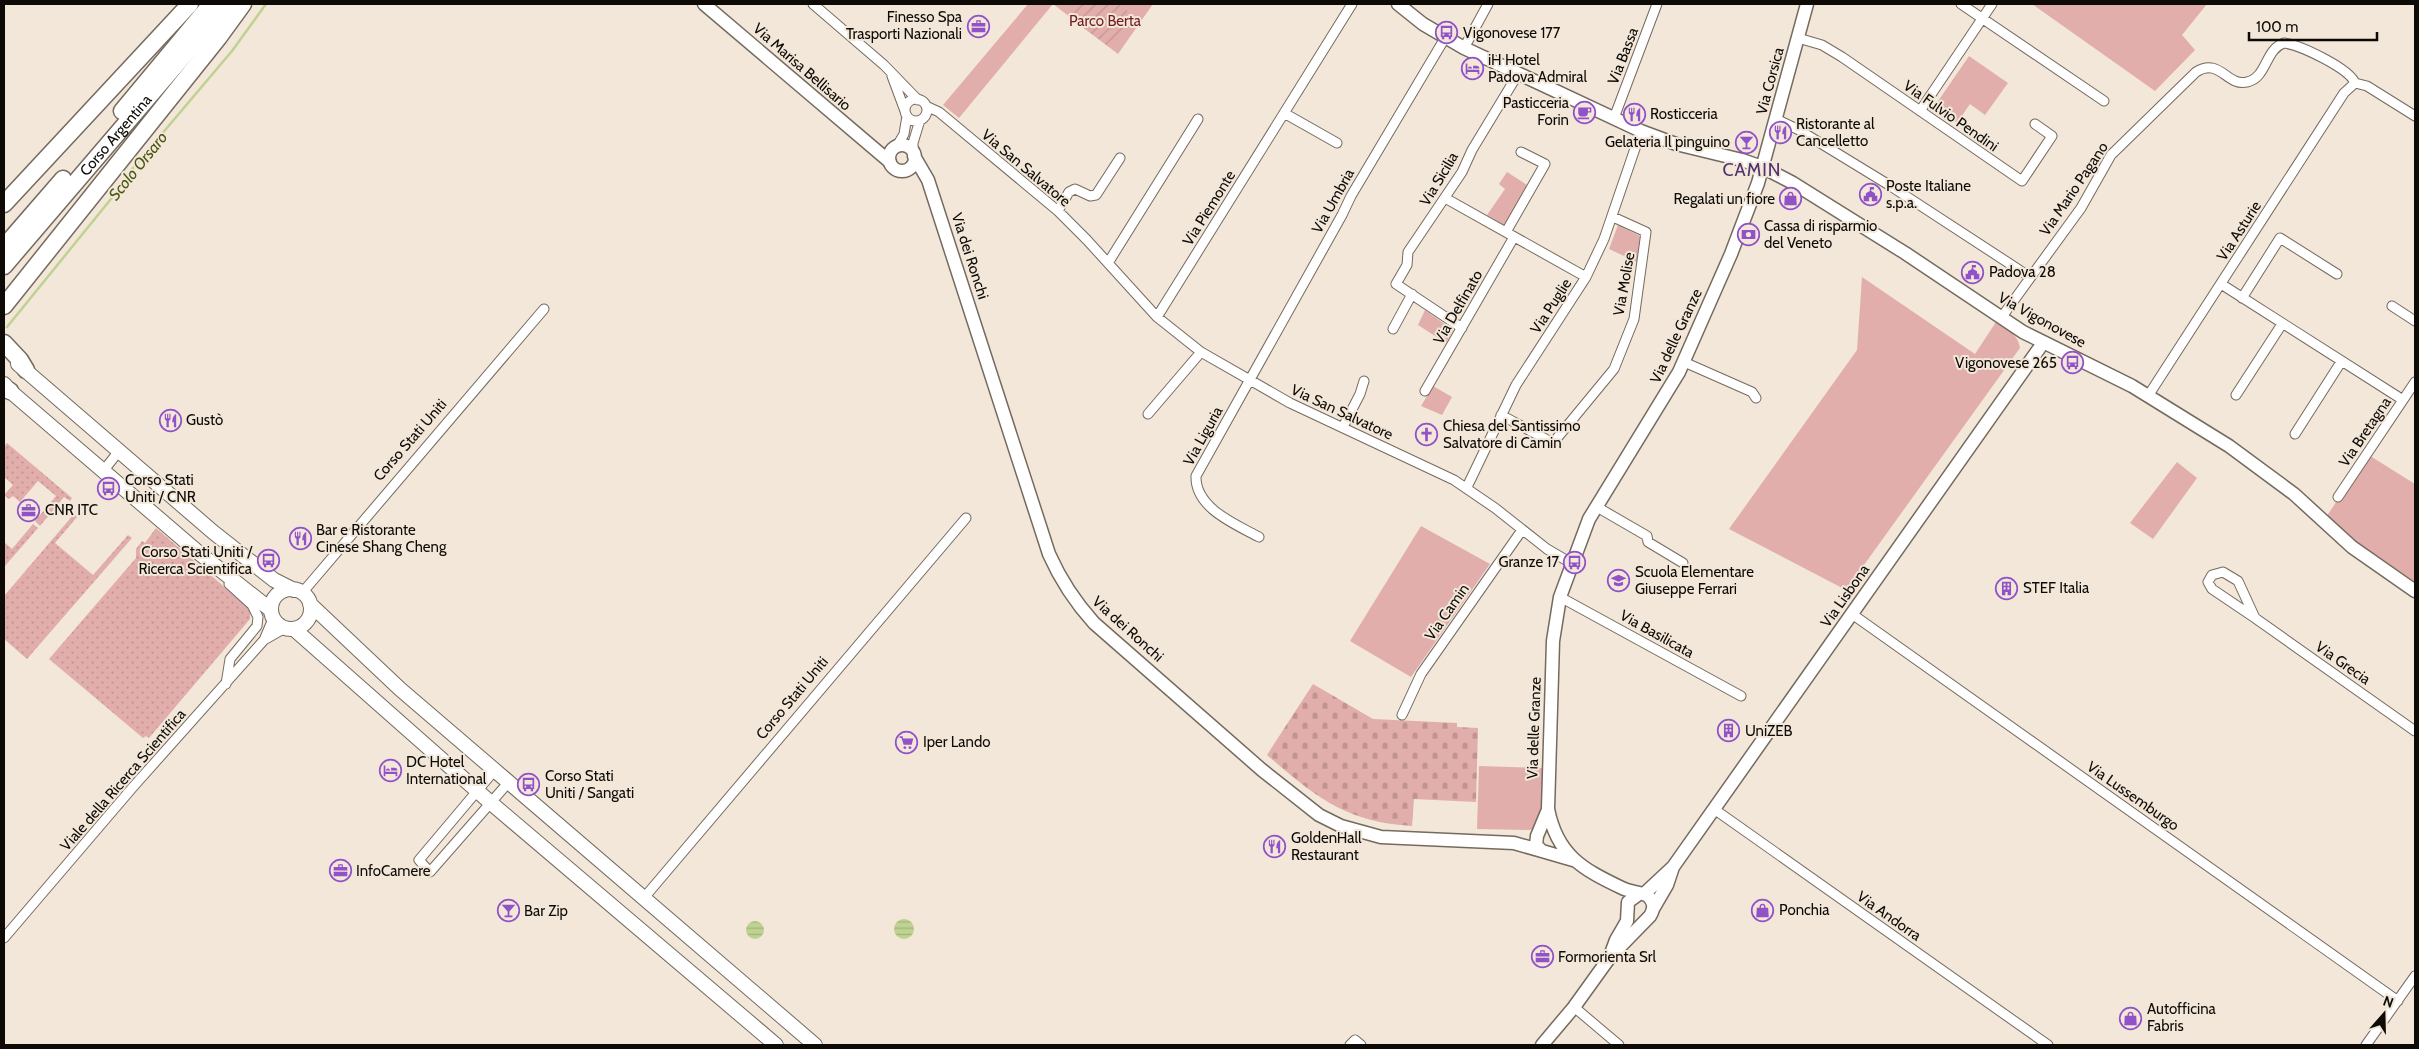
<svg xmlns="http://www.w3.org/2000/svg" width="2419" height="1049" font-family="Cabin,sans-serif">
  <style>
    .grass { fill: url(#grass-dots) }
    .cemetery { fill: url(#cemetery-stones) }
    .park { fill: #e2aeac }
    .garden { fill: url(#garden-furrows) }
    .water { fill: url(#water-rules) }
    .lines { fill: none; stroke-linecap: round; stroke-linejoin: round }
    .stream { stroke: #bfd291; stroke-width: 2.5 }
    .street-casing { stroke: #746a5e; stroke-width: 11 }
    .secondary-casing { stroke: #746a5e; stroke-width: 15 }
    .primary-casing { stroke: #746a5e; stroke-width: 16 }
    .highway-casing { stroke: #746a5e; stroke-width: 19 }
    .street { stroke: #fff; stroke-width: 9 }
    .secondary { stroke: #fff; stroke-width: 12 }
    .primary { stroke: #fff; stroke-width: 14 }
    .highway { stroke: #fff; stroke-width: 16 }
    .labels { text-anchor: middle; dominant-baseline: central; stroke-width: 4; stroke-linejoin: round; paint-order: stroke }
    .poi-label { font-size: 15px; fill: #0e0b07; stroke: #f2e7d9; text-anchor: start }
    .park-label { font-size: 15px; fill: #731d23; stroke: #f2e7d9 }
    .street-label { font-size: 15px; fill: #0e0b07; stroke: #f2e7d9 }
    .water-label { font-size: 16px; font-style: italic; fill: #485810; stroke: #f2e7d9 }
    .quarter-label { font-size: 18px; letter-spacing: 1px; fill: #50326c; stroke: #f2e7d9 }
  </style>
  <defs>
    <pattern id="grass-dots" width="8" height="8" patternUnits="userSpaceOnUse" patternTransform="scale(1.25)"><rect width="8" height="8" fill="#e2aeac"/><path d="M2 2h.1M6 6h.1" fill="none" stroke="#c19492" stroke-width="1.8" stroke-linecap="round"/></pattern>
    <pattern id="cemetery-stones" width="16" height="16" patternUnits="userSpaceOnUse" patternTransform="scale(1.25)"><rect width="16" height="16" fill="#e2aeac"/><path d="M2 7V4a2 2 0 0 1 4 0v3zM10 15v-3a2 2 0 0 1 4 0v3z" fill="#c19492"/></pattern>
    <pattern id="garden-furrows" width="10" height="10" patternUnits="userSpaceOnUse" patternTransform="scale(1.25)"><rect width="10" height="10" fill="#e2aeac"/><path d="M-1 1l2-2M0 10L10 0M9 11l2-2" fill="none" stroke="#c19492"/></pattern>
    <pattern id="water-rules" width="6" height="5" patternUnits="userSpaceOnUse" patternTransform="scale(1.25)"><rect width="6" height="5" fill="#bfd291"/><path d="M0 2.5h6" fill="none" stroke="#a3b37c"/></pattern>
  </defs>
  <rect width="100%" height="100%" fill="#f2e7d9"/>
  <path class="grass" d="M 7,443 L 72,498 L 70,501 L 64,497 L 40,526 L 35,521 L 56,496 L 38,481 L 20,502 L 13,496 L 9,499 L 4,495 L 13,485 L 4,477 L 4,447 Z
    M 74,514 L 77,517 L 55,543 L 93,575 L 128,535 L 132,538 L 27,659 L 4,639 L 4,596 Z
    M 33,524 L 38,528 L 5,566 L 4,542 L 12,549 Z
    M 156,528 L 250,609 L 250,619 L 149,738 L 146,736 L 143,738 L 49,659 L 136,558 L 136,549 L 142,541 L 145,543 Z"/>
  <path class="cemetery" d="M 1313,684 L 1373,719 L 1457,723 L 1457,727 L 1478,728 L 1476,802 L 1414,799 L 1412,826 C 1345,822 1316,797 1267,755 Z"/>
  <path class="park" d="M 1028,4 L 1153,4 L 1118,54 L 1053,4 L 959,118 L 943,105 Z
    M 2032,4 L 2031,4 L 2207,4 L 2182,35 L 2195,50 L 2155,91 Z
    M 1969,56 L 2008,83 L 1985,115 L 1970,104 L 1957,123 L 1934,107 Z
    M 1507,172 L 1527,185 L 1504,225 L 1487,215 L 1505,189 L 1499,184 Z
    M 1618,225 L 1640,236 L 1637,262 L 1609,249 Z
    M 1862,277 L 1975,354 L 1996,322 C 2007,329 2018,334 2020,348 L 1846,590 L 1729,529 L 1857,350 Z
    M 1425,310 L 1453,330 L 1446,343 L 1418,325 Z
    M 1433,386 L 1452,397 L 1442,415 L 1421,406 Z
    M 2367,454 L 2415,484 L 2415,584 L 2352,541 L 2327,516 Z
    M 2177,462 L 2197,478 L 2153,539 L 2130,523 Z
    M 1421,526 L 1490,564 L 1411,677 L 1350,641 Z
    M 1479,766 L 1543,768 L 1542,823 L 1537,829 L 1529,830 L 1477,829 Z"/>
  <path class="garden" d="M 1077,4 L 1118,4 L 1133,15 L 1109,47 L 1069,17 Z"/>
  <path class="water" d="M894 929a10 10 0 1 1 20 0a10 10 0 1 1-20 0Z
    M746 930a9 9 0 1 1 18 0a9 9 0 1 1-18 0Z"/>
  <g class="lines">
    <path class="stream" d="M 7,327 L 115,194 L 133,168 L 232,51 L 266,4"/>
    <defs>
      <path id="street" d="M 813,4 L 884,65 L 918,100
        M 1961,4 L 2104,101
        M 1798,38 L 1822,45 L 1842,57 L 2022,181 L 2052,136 L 2035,124
        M 1464,48 L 1488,4
        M 892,76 L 905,111
        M 2355,83 L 2367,86 L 2415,116
        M905 110a11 11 0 1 1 22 0a11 11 0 1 1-22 0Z
        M 926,106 L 939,112 L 1058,211 L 1087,240 L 1157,317 L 1201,352 L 1290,403 L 1454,480 L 1495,508 L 1547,549 L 1571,563
        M 1920,111 L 1992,4
        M 1284,113 L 1337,143
        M 1614,118 L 1657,4
        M 1776,119 L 1799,130 L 1889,185 L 2030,277
        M 897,146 L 904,134 L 907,116
        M 913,152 L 913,143 L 920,120
        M 1445,198 L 1586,277
        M 1058,211 L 1069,192 L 1075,189 L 1090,196 L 1096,195 L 1120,158
        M 1506,232 L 1545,164 L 1521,152
        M 1108,263 L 1198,119
        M 2221,284 L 2403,400
        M 2242,298 L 2280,238 L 2337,274
        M 2392,306 L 2415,321
        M 1157,317 L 1352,4
        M 2001,318 L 2081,208 L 2111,155 L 2196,72 C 2220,57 2227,87 2247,82 C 2267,78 2265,49 2284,43 C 2300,45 2349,68 2355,83
        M 1462,328 L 1396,284 L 1407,265 L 1408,252 L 1462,172 L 1472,150 L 1518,74
        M 1393,329 L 1412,294
        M 1684,362 L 1752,392 L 1756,398
        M 1425,391 L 1514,237
        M 2236,395 L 2282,324
        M 2148,396 L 2344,93 L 2355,83
        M 1148,414 L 1201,352
        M 1501,415 L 1553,443 L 1614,369 L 1634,319 L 1646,232 L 1613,217
        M 1343,427 L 1360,394 L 1364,381
        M 2295,434 L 2341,362
        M 104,470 L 119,451
        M 1467,487 L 1516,385 L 1586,277 L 1604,239 L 1641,131
        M 2338,497 L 2415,382
        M 1597,507 L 1647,536 L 1648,542 L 1683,563
        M 1259,537 C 1235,524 1195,508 1196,476 L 1342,215 L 1351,196 L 1445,38
        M 302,593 L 544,309
        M 1560,597 L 1741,696
        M 1852,614 L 2398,1001
        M 2255,618 L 2212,589 L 2208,582 L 2212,575 L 2223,572 L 2238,581 L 2255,618 L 2415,731
        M 264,640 L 285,628
        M 226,684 L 230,659 L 257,626 L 258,617 L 252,605 L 229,584
        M 1402,715 L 1421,674 L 1522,530
        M 494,771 L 419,860 L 430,872 L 508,783
        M 1714,809 L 2048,1045
        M 643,899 L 966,518
        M 4,938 L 133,787 L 264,640 L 273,619
        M 1574,1007 L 1619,1045
        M 1350,1045 L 1355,1040 L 1361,1045
        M 2366,1045 L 2415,976"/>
      <path id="secondary" d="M 704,4 L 890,162
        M 1398,4 L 1423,24 L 1464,48 L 1641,131 L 1676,144 L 1742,160 L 1762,167 L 1793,183 L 1905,253 L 2023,332 L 2132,386 L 2229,446 L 2294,494 L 2352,547 L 2415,591
        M889 158a13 13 0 1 1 26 0a13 13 0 1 1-26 0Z
        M 914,156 L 928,180 L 1049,554 C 1061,581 1075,602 1094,623 L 1262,770 L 1319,815 L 1341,826 L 1381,837 L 1514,843 L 1542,851
        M 1547,812 L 1537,836 L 1536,845 L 1542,851 L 1573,860
        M 1644,894 L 1673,867
        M 1653,909 L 1667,885 L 1673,867 L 2043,343
        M 1610,956 L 1616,940 L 1627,921 L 1628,902 L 1639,894
        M 1542,1045 L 1574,1007 L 1610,957 L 1650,916 C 1655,908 1654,902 1648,896 C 1640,892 1630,892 1622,888 C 1582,869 1557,855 1548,809 L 1553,641 L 1560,597 L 1589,519 L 1679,372 L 1731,254 L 1758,183 L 1807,4"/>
      <path id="primary" d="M 18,364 L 213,532 L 274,580 L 294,590
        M 4,384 L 10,391 L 199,553 L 271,610
        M271 609a20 20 0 1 1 40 0a20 20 0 1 1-40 0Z
        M 310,604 L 400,689 L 815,1045
        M 294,629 L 491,803 L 776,1045"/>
      <g id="highway">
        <path d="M 122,111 L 211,4"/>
        <path d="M 4,204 L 190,4"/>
        <path d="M 4,247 L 63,179"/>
        <path id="s1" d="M 4,266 L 228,4"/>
        <path d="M 4,306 L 219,37 L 243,4"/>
        <path d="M 4,343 L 20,360 L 26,370"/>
        <path d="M 4,388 L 10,391"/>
      </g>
    </defs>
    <use href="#street" class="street-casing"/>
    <use href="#secondary" class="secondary-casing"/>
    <use href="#primary" class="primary-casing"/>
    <use href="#highway" class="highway-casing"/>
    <use href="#street" class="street"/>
    <use href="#secondary" class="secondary"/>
    <use href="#primary" class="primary"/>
    <use href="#highway" class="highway"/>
  </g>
  <defs>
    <symbol id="office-ring" viewBox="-11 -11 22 22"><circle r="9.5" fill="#f2e7d9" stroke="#9152c8" stroke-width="1.5"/><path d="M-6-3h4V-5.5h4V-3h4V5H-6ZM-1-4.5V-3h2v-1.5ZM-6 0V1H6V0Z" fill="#9152c8"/></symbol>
    <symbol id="bus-ring" viewBox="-11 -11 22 22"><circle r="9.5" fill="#f2e7d9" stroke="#9152c8" stroke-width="1.5"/><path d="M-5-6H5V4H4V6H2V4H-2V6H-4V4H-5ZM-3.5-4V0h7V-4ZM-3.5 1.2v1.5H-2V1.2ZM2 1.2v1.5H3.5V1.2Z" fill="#9152c8"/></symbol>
    <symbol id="hotel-ring" viewBox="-11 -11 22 22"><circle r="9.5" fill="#f2e7d9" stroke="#9152c8" stroke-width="1.5"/><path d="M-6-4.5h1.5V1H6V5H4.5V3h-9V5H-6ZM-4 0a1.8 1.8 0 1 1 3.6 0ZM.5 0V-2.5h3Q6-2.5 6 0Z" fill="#9152c8"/></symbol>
    <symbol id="cafe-ring" viewBox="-11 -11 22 22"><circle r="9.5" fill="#f2e7d9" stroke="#9152c8" stroke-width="1.5"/><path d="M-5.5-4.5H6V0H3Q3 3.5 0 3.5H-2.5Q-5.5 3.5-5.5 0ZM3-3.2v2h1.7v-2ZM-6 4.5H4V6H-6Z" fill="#9152c8"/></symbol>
    <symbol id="restaurant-ring" viewBox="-11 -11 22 22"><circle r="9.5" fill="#f2e7d9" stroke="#9152c8" stroke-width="1.5"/><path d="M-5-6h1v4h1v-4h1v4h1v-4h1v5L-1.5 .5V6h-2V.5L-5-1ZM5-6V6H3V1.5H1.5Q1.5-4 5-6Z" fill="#9152c8"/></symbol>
    <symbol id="bar-ring" viewBox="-11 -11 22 22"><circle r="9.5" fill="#f2e7d9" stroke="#9152c8" stroke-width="1.5"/><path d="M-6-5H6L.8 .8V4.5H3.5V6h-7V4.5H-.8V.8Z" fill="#9152c8"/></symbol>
    <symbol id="civic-ring" viewBox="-11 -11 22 22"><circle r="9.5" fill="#f2e7d9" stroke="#9152c8" stroke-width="1.5"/><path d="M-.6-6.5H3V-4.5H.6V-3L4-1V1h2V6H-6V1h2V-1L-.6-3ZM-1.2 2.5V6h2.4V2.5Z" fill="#9152c8"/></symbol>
    <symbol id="shop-ring" viewBox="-11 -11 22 22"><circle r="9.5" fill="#f2e7d9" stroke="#9152c8" stroke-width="1.5"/><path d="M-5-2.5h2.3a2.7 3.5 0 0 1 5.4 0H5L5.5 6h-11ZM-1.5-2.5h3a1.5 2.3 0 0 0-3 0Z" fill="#9152c8"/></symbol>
    <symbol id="bank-ring" viewBox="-11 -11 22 22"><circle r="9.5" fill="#f2e7d9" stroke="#9152c8" stroke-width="1.5"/><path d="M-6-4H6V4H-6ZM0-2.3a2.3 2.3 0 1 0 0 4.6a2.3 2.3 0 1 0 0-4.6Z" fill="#9152c8"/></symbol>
    <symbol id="church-ring" viewBox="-11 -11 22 22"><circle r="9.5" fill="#f2e7d9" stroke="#9152c8" stroke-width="1.5"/><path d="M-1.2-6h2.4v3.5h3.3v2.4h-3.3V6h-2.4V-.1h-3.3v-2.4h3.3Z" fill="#9152c8"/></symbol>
    <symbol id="school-ring" viewBox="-11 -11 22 22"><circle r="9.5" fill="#f2e7d9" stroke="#9152c8" stroke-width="1.5"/><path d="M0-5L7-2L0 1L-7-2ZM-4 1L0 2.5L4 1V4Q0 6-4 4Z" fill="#9152c8"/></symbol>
    <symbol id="building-ring" viewBox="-11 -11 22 22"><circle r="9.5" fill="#f2e7d9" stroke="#9152c8" stroke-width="1.5"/><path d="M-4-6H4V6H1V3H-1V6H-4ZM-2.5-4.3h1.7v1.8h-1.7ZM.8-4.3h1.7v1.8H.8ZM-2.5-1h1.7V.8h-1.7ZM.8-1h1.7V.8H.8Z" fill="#9152c8"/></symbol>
    <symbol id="supermarket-ring" viewBox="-11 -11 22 22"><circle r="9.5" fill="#f2e7d9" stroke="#9152c8" stroke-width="1.5"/><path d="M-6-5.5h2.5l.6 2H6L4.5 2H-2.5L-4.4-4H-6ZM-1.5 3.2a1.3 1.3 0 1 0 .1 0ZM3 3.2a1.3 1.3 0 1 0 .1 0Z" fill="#9152c8"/></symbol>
  </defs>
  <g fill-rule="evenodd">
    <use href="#office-ring" x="966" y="14" width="25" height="25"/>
    <use href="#bus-ring" x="1434" y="20" width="25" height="25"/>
    <use href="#hotel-ring" x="1460" y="56" width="25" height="25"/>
    <use href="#cafe-ring" x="1572" y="100" width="25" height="25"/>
    <use href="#restaurant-ring" x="1622" y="102" width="25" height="25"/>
    <use href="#restaurant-ring" x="1768" y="120" width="25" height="25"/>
    <use href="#bar-ring" x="1734" y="130" width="25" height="25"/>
    <use href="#civic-ring" x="1858" y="182" width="25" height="25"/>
    <use href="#shop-ring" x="1778" y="186" width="25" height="25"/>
    <use href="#bank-ring" x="1736" y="222" width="25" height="25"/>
    <use href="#civic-ring" x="1960" y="260" width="25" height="25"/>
    <use href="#bus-ring" x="2060" y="350" width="25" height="25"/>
    <use href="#restaurant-ring" x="158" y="408" width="25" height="25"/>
    <use href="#church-ring" x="1414" y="422" width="25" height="25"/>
    <use href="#bus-ring" x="96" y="476" width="25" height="25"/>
    <use href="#office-ring" x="16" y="498" width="25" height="25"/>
    <use href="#restaurant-ring" x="288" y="526" width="25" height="25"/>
    <use href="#bus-ring" x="256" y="548" width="25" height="25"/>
    <use href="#bus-ring" x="1562" y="550" width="25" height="25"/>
    <use href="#school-ring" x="1606" y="568" width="25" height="25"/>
    <use href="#building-ring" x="1994" y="576" width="25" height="25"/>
    <use href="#building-ring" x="1716" y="718" width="25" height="25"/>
    <use href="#supermarket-ring" x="894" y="730" width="25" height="25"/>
    <use href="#hotel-ring" x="378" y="758" width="25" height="25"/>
    <use href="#bus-ring" x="516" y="772" width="25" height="25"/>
    <use href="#restaurant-ring" x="1262" y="834" width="25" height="25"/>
    <use href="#office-ring" x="328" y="858" width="25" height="25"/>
    <use href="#shop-ring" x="1750" y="898" width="25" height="25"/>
    <use href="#bar-ring" x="496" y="898" width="25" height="25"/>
    <use href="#office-ring" x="1530" y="944" width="25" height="25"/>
    <use href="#shop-ring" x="2118" y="1006" width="25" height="25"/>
  </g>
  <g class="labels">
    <g class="poi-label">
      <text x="962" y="17" text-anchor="end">Finesso Spa<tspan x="962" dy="17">Trasporti Nazionali</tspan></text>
      <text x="1463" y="33">Vigonovese 177</text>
      <text x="1488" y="60">iH Hotel<tspan x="1488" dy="17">Padova Admiral</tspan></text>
      <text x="1569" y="103" text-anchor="end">Pasticceria<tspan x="1569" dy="17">Forin</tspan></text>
      <text x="1650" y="114">Rosticceria</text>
      <text x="1796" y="124">Ristorante al<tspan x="1796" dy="17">Cancelletto</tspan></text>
      <text x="1730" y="142" text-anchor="end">Gelateria Il pinguino</text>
      <text x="1886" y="186">Poste Italiane<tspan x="1886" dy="17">s.p.a.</tspan></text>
      <text x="1775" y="199" text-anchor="end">Regalati un fiore</text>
      <text x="1764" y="226">Cassa di risparmio<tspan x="1764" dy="17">del Veneto</tspan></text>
      <text x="1989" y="272">Padova 28</text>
      <text x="2057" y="363" text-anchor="end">Vigonovese 265</text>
      <text x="186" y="420">Gustò</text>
      <text x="1443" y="426">Chiesa del Santissimo<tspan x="1443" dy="17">Salvatore di Camin</tspan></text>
      <text x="125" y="480">Corso Stati<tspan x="125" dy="17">Uniti / CNR</tspan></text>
      <text x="45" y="510">CNR ITC</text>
      <text x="316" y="530">Bar e Ristorante<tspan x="316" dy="17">Cinese Shang Cheng</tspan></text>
      <text x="252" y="552" text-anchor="end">Corso Stati Uniti /<tspan x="252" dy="17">Ricerca Scientifica</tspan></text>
      <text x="1559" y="562" text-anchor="end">Granze 17</text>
      <text x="1635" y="572">Scuola Elementare<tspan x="1635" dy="17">Giuseppe Ferrari</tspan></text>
      <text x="2023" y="588">STEF Italia</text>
      <text x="1745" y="731">UniZEB</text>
      <text x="923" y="742">Iper Lando</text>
      <text x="406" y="762">DC Hotel<tspan x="406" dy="17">International</tspan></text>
      <text x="545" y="776">Corso Stati<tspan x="545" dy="17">Uniti / Sangati</tspan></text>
      <text x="1291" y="838">GoldenHall<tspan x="1291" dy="17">Restaurant</tspan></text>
      <text x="356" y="871">InfoCamere</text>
      <text x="1779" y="910">Ponchia</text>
      <text x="524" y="911">Bar Zip</text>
      <text x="1558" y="957">Formorienta Srl</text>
      <text x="2147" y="1009">Autofficina<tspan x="2147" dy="17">Fabris</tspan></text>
    </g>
    <g class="park-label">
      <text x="1105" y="21">Parco Berta</text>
    </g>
    <g class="street-label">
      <text transform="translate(1623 56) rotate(-69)">Via Bassa</text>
      <text transform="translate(802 67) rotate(41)">Via Marisa Bellisario</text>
      <text transform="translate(1770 81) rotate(-75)">Via Corsica</text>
      <text transform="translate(1951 116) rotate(35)">Via Fulvio Pendini</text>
      <text stroke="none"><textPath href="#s1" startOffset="172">Corso Argentina</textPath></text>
      <text transform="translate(1026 168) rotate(40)">Via San Salvatore</text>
      <text transform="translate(1439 179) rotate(-59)">Via Sicilia</text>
      <text transform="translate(2074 189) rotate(-56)">Via Mario Pagano</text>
      <text transform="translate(1333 201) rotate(-61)">Via Umbria</text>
      <text transform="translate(1209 208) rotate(-58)">Via Piemonte</text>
      <text transform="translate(2239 231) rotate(-57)">Via Asturie</text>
      <text transform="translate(970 256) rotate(72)">Via dei Ronchi</text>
      <text transform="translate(1624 284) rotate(-80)">Via Molise</text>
      <text transform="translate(1551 306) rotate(-57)">Via Puglie</text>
      <text transform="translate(1458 307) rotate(-60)">Via Delfinato</text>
      <text transform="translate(2042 320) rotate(29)">Via Vigonovese</text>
      <text transform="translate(1676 336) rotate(-65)">Via delle Granze</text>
      <text transform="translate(1342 412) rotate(25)">Via San Salvatore</text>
      <text transform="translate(2365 432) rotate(-56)">Via Bretagna</text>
      <text transform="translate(1203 436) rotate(-61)">Via Liguria</text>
      <text transform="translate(410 440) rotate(-49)">Corso Stati Uniti</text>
      <text transform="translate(1845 596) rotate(-55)">Via Lisbona</text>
      <text transform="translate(1447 612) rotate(-55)">Via Camin</text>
      <text transform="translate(1128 629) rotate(42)">Via dei Ronchi</text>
      <text transform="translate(1657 634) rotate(29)">Via Basilicata</text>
      <text transform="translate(2343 663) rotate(35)">Via Grecia</text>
      <text transform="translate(792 698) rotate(-50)">Corso Stati Uniti</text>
      <text transform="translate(1534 728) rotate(-88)">Via delle Granze</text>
      <text transform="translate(123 780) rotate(-49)">Viale della Ricerca Scientifica</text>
      <text transform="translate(2133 796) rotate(35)">Via Lussemburgo</text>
      <text transform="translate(1889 916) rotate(35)">Via Andorra</text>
    </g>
    <g class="water-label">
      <text transform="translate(138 166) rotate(-51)">Scolo Orsaro</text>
    </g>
    <g class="quarter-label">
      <text x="1752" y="170">CAMIN</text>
    </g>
  </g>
  <rect width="2419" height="1049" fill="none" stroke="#0e0b07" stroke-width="10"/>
  <g transform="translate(2384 1014) rotate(20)" stroke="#f2e7d9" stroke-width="4" paint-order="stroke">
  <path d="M0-4L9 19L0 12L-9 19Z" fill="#0e0b07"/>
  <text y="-8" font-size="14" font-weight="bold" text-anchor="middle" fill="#0e0b07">N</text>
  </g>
  <path d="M2249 32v8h128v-8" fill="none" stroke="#0e0b07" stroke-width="2.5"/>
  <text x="2256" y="32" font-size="15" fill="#0e0b07" stroke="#f2e7d9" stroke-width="4" paint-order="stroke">100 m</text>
</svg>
